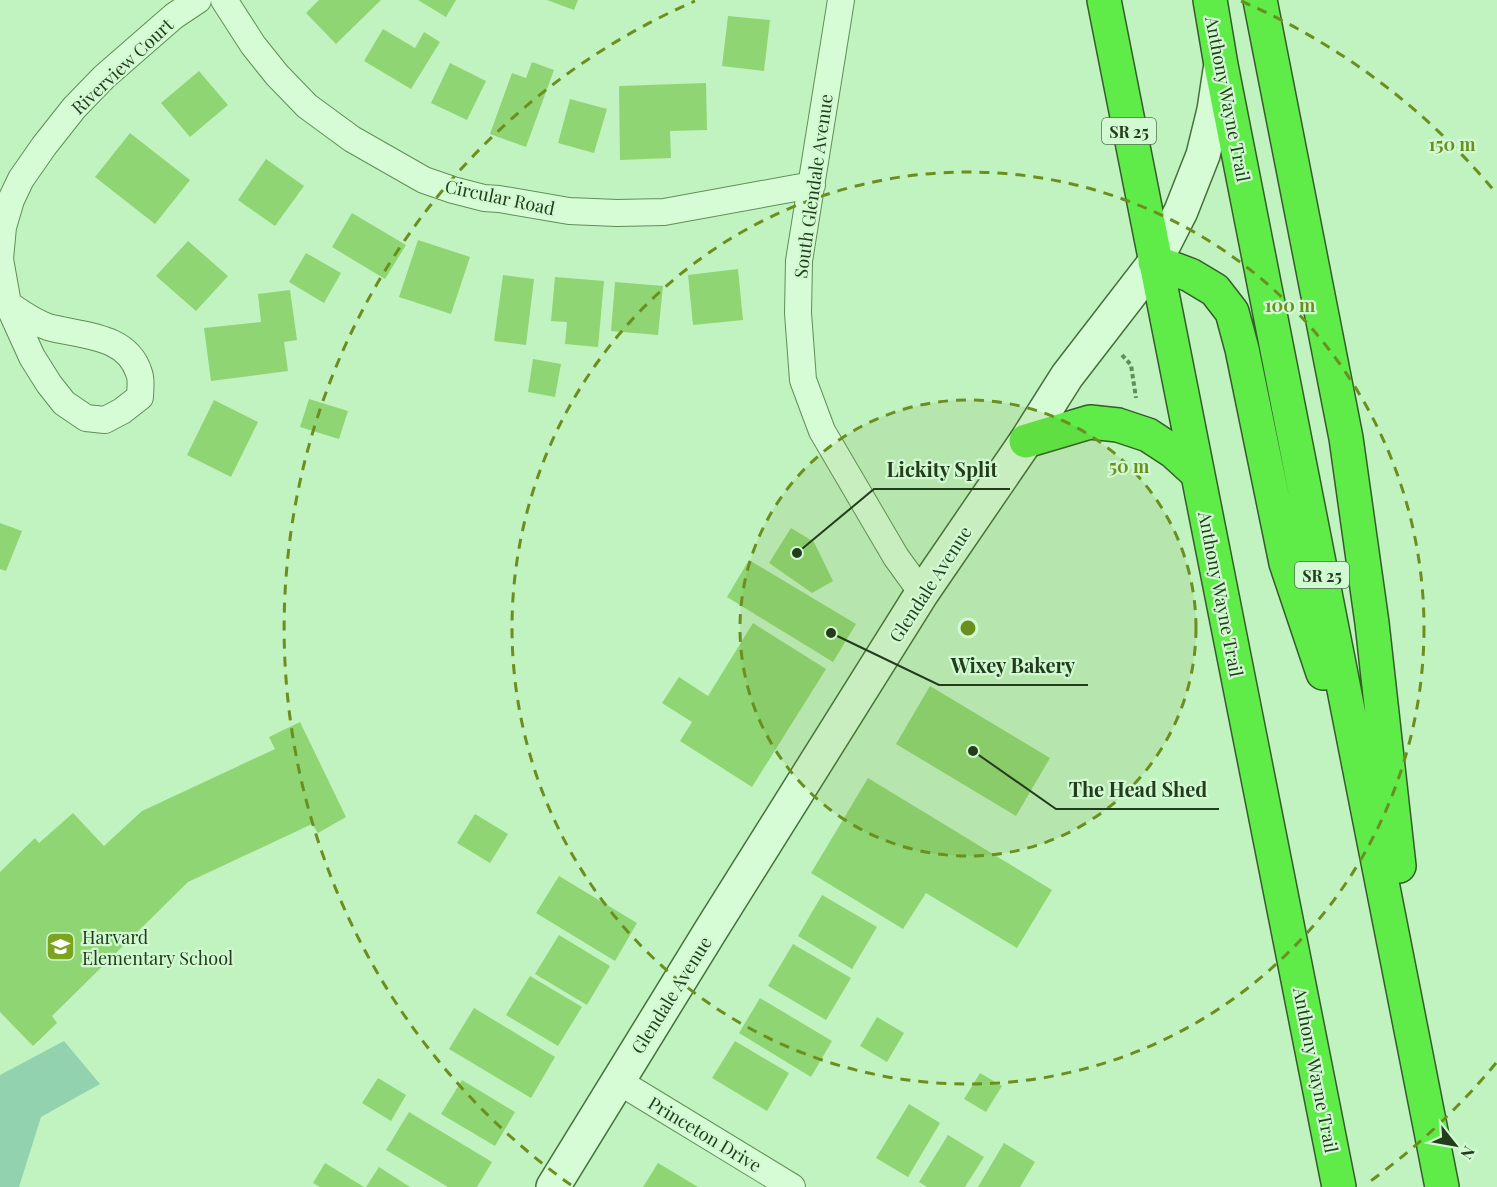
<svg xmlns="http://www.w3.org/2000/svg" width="1497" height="1187" font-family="'Playfair Display',serif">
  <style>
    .green { fill: #93d2ae }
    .building { fill: #8fd573 }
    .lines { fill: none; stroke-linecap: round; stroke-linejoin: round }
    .street-casing { stroke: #608f56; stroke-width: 28 }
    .secondary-casing { stroke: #447039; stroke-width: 36 }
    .highway-casing { stroke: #365c2b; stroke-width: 36 }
    .path { stroke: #608f56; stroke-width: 4; stroke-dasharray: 4.5 3; stroke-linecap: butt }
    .street { stroke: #d5fcd5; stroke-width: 26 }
    .secondary { stroke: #d5fcd5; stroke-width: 33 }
    .highway { stroke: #5feb48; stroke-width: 33 }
    .ring { fill: none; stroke: #6b8f1e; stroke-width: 3; stroke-dasharray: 10 8 }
    .labels { text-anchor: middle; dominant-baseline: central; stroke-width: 4.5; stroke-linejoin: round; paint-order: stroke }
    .shield { fill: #d1f9d2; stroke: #577553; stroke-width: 1.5 }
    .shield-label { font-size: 16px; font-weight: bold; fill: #233d1c }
    .street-label { font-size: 18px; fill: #233d1c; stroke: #d1f9d2 }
    .poi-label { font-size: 18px; fill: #233d1c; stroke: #d1f9d2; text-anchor: start }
    .centre { fill: #6b8f1e; stroke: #d1f9d2; stroke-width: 3 }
    .ring-label { font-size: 18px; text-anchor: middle; font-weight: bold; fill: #6b8f1e; stroke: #d1f9d2; stroke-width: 4.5; stroke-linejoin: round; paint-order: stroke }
    .leader { fill: none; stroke: #233d1c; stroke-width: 2 }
    .callout-dot { fill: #233d1c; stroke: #d1f9d2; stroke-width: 2 }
    .callout-label { font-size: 20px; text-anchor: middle; font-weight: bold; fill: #233d1c; stroke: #d1f9d2; stroke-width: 4.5; stroke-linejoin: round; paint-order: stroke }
  </style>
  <rect width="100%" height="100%" fill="#c1f3c1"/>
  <path class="green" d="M 64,1041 L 100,1084 L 41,1117 L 19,1187 L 0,1187 L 0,1075 Z"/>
  <path class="building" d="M 319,0 L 381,0 L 336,44 L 306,13 Z
    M 418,0 L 456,0 L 446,17 Z
    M 547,0 L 578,0 L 574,10 Z
    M 728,16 L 770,20 L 764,71 L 722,66 Z
    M 383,29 L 415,48 L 424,32 L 440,42 L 411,89 L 364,61 Z
    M 532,62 L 554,70 L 526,147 L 490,134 L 512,73 L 526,78 Z
    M 450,63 L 486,81 L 467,120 L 431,103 Z
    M 199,71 L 228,105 L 190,137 L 161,103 Z
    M 706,83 L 707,130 L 670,131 L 671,158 L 620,160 L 619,86 Z
    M 570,99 L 607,109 L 594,153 L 558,143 Z
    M 130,133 L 190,180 L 155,224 L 95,177 Z
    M 266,159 L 304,186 L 275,226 L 238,200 Z
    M 352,213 L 406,245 L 385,279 L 332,247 Z
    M 418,240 L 470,257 L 451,314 L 399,297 Z
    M 188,241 L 228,276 L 196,311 L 156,276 Z
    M 306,253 L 341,273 L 324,303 L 289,282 Z
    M 738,269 L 743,320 L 693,325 L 688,275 Z
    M 503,275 L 534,279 L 526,345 L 494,341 Z
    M 555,277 L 604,281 L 598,347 L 565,344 L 567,322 L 551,321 Z
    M 615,282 L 663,286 L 658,335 L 611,331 Z
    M 290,290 L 297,340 L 284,342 L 288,371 L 211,381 L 204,328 L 261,322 L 258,294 Z
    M 533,359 L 561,364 L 555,397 L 528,392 Z
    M 309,399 L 348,411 L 339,439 L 300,427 Z
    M 214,400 L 258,422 L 231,477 L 187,455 Z
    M 0,523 L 22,531 L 6,571 L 0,569 Z
    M 791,528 L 814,542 L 833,581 L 812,593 L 769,563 Z
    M 749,560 L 856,624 L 833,662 L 727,597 Z
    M 753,623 L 826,669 L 752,787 L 680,741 L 692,722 L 662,703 L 679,677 L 708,696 Z
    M 930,686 L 1050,758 L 1016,816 L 896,744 Z
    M 300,722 L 346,817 L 318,833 L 312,824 L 188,882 L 52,1016 L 57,1023 L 33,1046 L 0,1012 L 0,872 L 35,838 L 39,843 L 73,813 L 104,846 L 142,811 L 275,749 L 269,737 Z
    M 868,778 L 1052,890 L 1017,948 L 926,893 L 903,929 L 811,873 Z
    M 475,814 L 508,834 L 490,863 L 457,843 Z
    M 559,876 L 637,923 L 615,961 L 536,913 Z
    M 822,895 L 877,927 L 852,969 L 798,936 Z
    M 559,935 L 610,966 L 587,1005 L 535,974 Z
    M 793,944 L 851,978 L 826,1020 L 768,986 Z
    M 530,976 L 582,1007 L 558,1046 L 506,1015 Z
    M 760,998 L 832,1041 L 811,1077 L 739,1033 Z
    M 474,1008 L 555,1057 L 531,1098 L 449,1049 Z
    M 877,1017 L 904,1033 L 887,1062 L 860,1046 Z
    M 735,1041 L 789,1073 L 767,1111 L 712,1078 Z
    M 980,1073 L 1002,1086 L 986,1112 L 964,1099 Z
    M 378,1078 L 406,1095 L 391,1121 L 362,1103 Z
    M 462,1080 L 515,1112 L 495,1146 L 441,1114 Z
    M 909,1104 L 940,1123 L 908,1177 L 876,1158 Z
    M 409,1112 L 492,1162 L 477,1187 L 448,1187 L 386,1150 Z
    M 948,1135 L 984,1157 L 965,1187 L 927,1187 L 919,1182 Z
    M 1004,1143 L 1035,1162 L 1020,1187 L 978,1187 Z
    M 325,1163 L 364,1187 L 320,1187 L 313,1183 Z
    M 658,1163 L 698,1187 L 643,1187 Z
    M 379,1167 L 410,1187 L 366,1187 Z"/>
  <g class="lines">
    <defs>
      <path id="street" d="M 224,0 L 253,45 L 277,75 L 307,106 L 352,139 L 424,180 L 453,190 L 484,198 L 499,199 L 569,211 L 617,213 L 664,212 L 812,185
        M 841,0 L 799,261 L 798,313 L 803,380 L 822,431 L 896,557 L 922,593
        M 8,304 C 21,313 33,322 48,327 C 80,336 127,334 139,373 C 142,380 140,390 140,397 L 122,411 L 105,420 L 86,418 L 64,403 L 49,384 L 32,357 L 8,304 L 0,259 L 3,227 L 11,200 L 21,179 L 44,146 L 74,108 L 104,77 L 174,16 L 198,0
        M 618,1081 L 792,1187"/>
      <path id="secondary" d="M 553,1187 L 711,930 L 922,593 L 1026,441 L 1067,376 L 1155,262 L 1181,211 L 1203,155 L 1214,110 L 1220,70"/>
      <path id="highway" d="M 1104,0 L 1339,1187
        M 1210,0 L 1221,65 L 1442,1187
        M 1260,0 L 1346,438 L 1372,623 L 1399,866
        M 1155,262 L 1190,275 L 1215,290 L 1232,312 L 1242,349 L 1286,563 L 1323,673
        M 1026,441 L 1090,422 L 1118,425 L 1148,435 L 1174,452 L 1197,473"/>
    </defs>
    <use href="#street" class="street-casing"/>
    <use href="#secondary" class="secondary-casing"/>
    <use href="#highway" class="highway-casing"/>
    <path class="path" d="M 1122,355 L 1131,365 L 1136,398"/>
    <use href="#street" class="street"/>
    <use href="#secondary" class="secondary"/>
    <use href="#highway" class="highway"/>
  </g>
  <circle cx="968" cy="628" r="228" fill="#6b8f1e" fill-opacity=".12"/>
  <g class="ring">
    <circle cx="968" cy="628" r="228"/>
    <circle cx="968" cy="628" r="456"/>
    <path d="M1496 1063A684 684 0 0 1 1365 1185M571 1185A684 684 0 0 1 695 1M1241 1A684 684 0 0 1 1496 193"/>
  </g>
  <defs>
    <symbol id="school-square" viewBox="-11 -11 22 22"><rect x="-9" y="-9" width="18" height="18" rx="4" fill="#7da41f" stroke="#d1f9d2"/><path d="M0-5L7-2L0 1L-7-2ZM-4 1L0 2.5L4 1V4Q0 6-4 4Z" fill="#fff"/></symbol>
  </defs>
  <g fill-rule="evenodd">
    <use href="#school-square" x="44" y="930" width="33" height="33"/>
  </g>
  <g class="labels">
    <g class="shield">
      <rect x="1102" y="118" width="54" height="26" rx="4.5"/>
      <rect x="1295" y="562" width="54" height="26" rx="4.5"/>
    </g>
    <g class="shield-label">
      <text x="1129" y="131">SR 25</text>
      <text x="1322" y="575">SR 25</text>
    </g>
    <g class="street-label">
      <text transform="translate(122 66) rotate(-43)">Riverview Court</text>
      <text transform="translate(1228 99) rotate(79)">Anthony Wayne Trail</text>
      <text transform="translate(813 186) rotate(-82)">South Glendale Avenue</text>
      <text transform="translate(500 197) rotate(12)">Circular Road</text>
      <text transform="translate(930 584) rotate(-57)">Glendale Avenue</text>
      <text transform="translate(1221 594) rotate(79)">Anthony Wayne Trail</text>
      <text transform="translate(671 995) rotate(-58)">Glendale Avenue</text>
      <text transform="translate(1316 1070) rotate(79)">Anthony Wayne Trail</text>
      <text transform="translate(705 1134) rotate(31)">Princeton Drive</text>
    </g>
    <g class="poi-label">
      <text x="82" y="937">Harvard<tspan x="82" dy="21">Elementary School</tspan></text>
    </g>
  </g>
  <circle cx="968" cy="628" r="9" class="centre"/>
  <g class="ring-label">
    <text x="1452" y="151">150 m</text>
    <text x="1290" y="312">100 m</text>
    <text x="1129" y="473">50 m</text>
  </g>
  <path class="leader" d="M797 553L874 489H1010M831 633L939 685H1088M973 751L1056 809H1219"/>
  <g class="callout-dot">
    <circle cx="797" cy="553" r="6"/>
    <circle cx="831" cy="633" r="6"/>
    <circle cx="973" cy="751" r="6"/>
  </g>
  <g class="callout-label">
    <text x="942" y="477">Lickity Split</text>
    <text x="1013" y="673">Wixey Bakery</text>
    <text x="1138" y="797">The Head Shed</text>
  </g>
  <g transform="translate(1455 1145) rotate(121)" stroke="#d1f9d2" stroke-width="4.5" paint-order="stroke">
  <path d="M0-4.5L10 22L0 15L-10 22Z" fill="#233d1c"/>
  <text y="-9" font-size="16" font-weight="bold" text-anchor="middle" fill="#233d1c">N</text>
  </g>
</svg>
